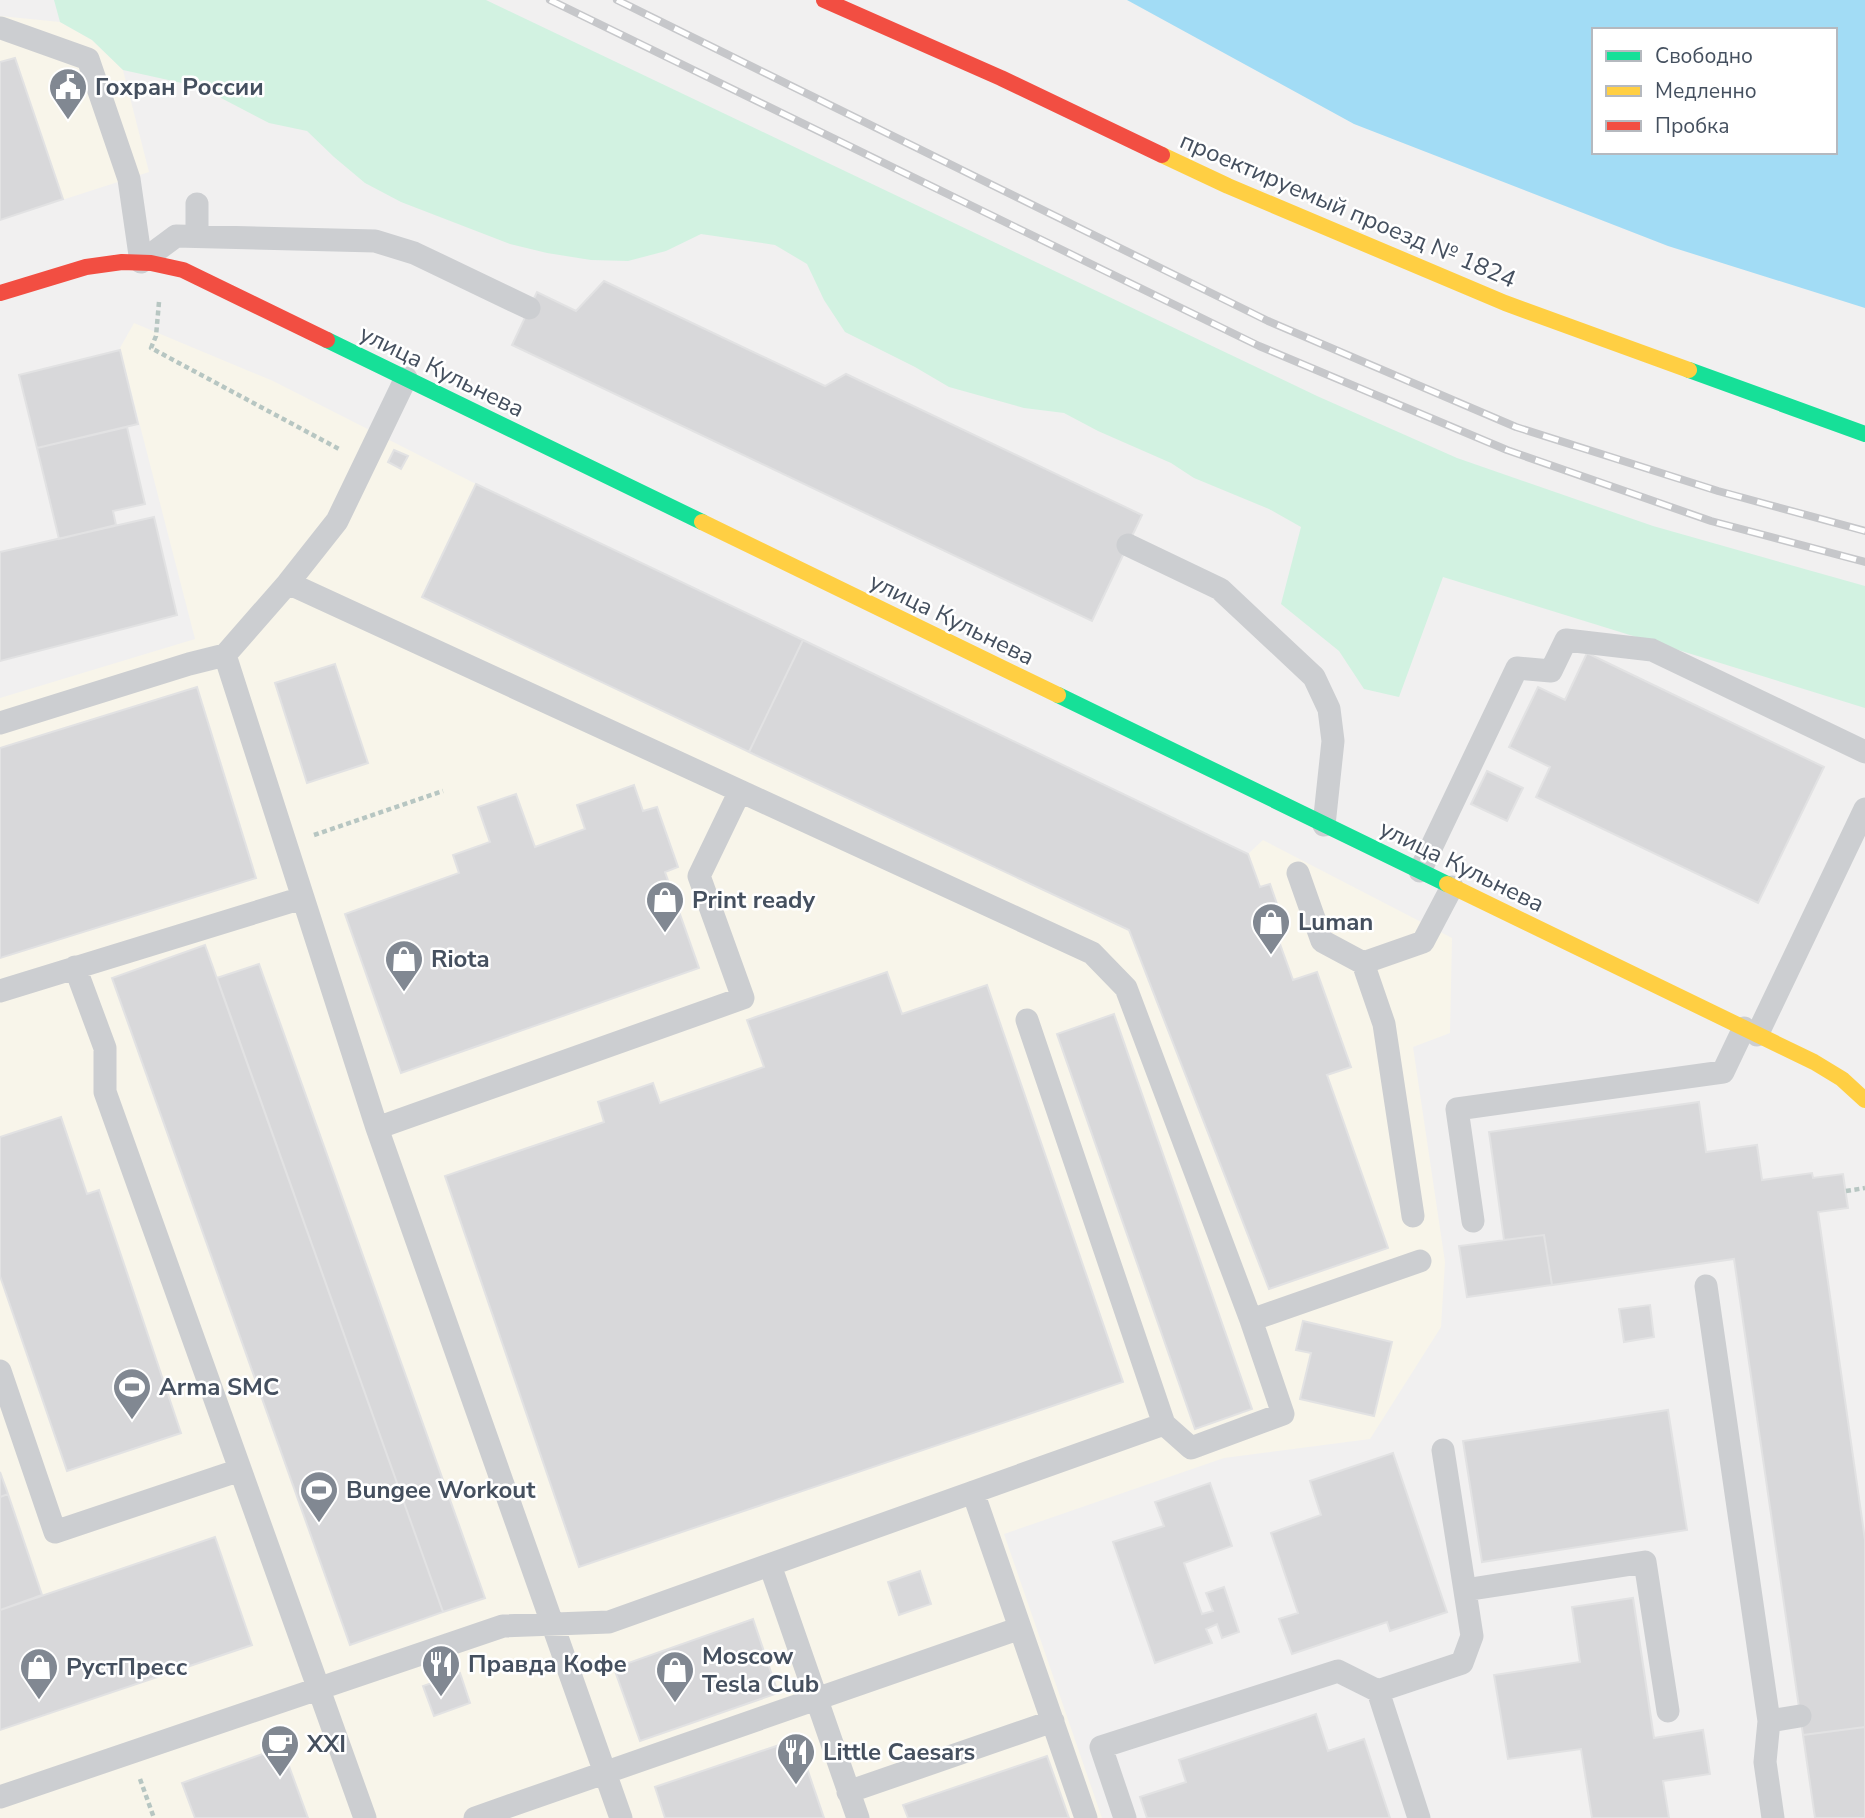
<svg xmlns="http://www.w3.org/2000/svg" width="1865" height="1818" font-family="'Nunito Sans',sans-serif">
  <style>
    .commercial { fill: #f8f5ea }
    .green { fill: #d2f2e1 }
    .water { fill: #a2dcf5; fill-rule: evenodd }
    .building { fill: #d8d8da; stroke: #e2e2e3; stroke-width: 2 }
    .lines { fill: none; stroke-linecap: round; stroke-linejoin: round }
    .path { stroke: #b7c6c2; stroke-width: 4.5; stroke-dasharray: 5 3.5; stroke-linecap: butt }
    .lane { stroke: #ccced1; stroke-width: 23 }
    .fast { stroke: #16e098; stroke-width: 16 }
    .slow { stroke: #ffcf43; stroke-width: 16 }
    .jam { stroke: #f24e42; stroke-width: 16 }
    .rail-casing { stroke: #c6c7ca; stroke-width: 8 }
    .rail { stroke: #fff; stroke-width: 5; stroke-dasharray: 16; stroke-linecap: butt }
    .labels { text-anchor: middle; dominant-baseline: central; stroke-width: 5; stroke-linejoin: round; paint-order: stroke }
    .poi-label { font-size: 24px; font-weight: bold; fill: #45505f; stroke: #fff; text-anchor: start }
    .street-label { font-size: 24px; fill: #45505f; stroke: #fff }
  </style>
  <rect width="100%" height="100%" fill="#f1f0f0"/>
  <path class="commercial" d="M 0,16 L 60,22 L 92,40 L 123,70 L 149,172 L 0,220 Z
    M 134,323 L 273,381 L 476,484 L 1248,854 L 1263,840 L 1452,938 L 1450,1033 L 1413,1047 L 1445,1262 L 1441,1327 L 1370,1439 L 1224,1458 L 1004,1534 L 1102,1818 L 0,1818 L 0,698 L 195,639 L 120,348 Z"/>
  <path class="green" d="M 54,0 L 486,0 L 1317,396 L 1457,458 L 1653,526 L 1865,586 L 1865,708 L 1443,577 L 1399,697 L 1364,689 L 1339,651 L 1281,604 L 1301,527 L 1269,509 L 1194,478 L 1171,463 L 1098,431 L 1064,413 L 1024,408 L 949,387 L 915,367 L 845,332 L 824,300 L 807,264 L 775,245 L 701,234 L 666,251 L 628,261 L 591,260 L 547,253 L 510,244 L 401,202 L 365,183 L 334,157 L 307,131 L 269,123 L 200,87 L 123,70 L 92,40 L 60,22 Z"/>
  <path class="water" d="M 1127,0 L 1865,0 L 1865,308 L 1668,246 L 1354,124 ZM 1594,30 L 1835,30 L 1835,152 L 1594,152 Z"/>
  <path class="building" d="M 15,58 L 63,199 L 0,220 L 0,62 Z
    M 604,281 L 825,386 L 846,374 L 1142,515 L 1092,621 L 512,345 L 537,292 L 576,311 Z
    M 120,350 L 138,424 L 37,448 L 19,375 Z
    M 127,427 L 145,504 L 113,511 L 116,525 L 59,539 L 37,448 Z
    M 394,450 L 408,456 L 401,469 L 388,462 Z
    M 476,484 L 803,640 L 749,752 L 422,597 Z
    M 154,517 L 177,615 L 0,661 L 0,552 Z
    M 803,640 L 1248,854 L 1260,887 L 1270,884 L 1279,910 L 1269,914 L 1293,980 L 1317,972 L 1351,1067 L 1327,1075 L 1388,1248 L 1269,1289 L 1129,930 L 749,752 Z
    M 1587,653 L 1824,767 L 1758,903 L 1536,797 L 1550,767 L 1509,747 L 1538,687 L 1565,700 Z
    M 335,664 L 368,763 L 307,783 L 275,683 Z
    M 197,687 L 256,878 L 0,958 L 0,748 Z
    M 1487,771 L 1523,788 L 1507,821 L 1471,804 Z
    M 634,785 L 643,811 L 657,807 L 678,867 L 665,872 L 699,968 L 401,1073 L 345,914 L 459,873 L 453,855 L 490,842 L 478,807 L 516,794 L 535,847 L 585,829 L 577,805 Z
    M 205,945 L 443,1612 L 350,1645 L 112,978 Z
    M 259,964 L 485,1598 L 443,1612 L 217,978 Z
    M 887,972 L 902,1014 L 987,985 L 1123,1382 L 579,1567 L 445,1176 L 604,1122 L 598,1102 L 653,1083 L 660,1103 L 764,1067 L 747,1020 Z
    M 1114,1014 L 1252,1409 L 1195,1429 L 1057,1034 Z
    M 1699,1102 L 1706,1152 L 1757,1145 L 1762,1180 L 1812,1173 L 1813,1178 L 1843,1174 L 1848,1208 L 1818,1212 L 1865,1540 L 1865,1727 L 1803,1735 L 1734,1259 L 1552,1285 L 1544,1235 L 1504,1240 L 1489,1132 Z
    M 61,1117 L 87,1194 L 99,1190 L 181,1433 L 67,1471 L 0,1276 L 0,1137 Z
    M 1544,1235 L 1552,1285 L 1467,1297 L 1459,1246 Z
    M 1650,1305 L 1654,1337 L 1624,1342 L 1619,1309 Z
    M 1303,1321 L 1392,1342 L 1374,1416 L 1300,1399 L 1311,1353 L 1296,1350 Z
    M 1668,1410 L 1687,1530 L 1482,1562 L 1463,1441 Z
    M 1393,1453 L 1447,1612 L 1390,1631 L 1387,1622 L 1292,1654 L 1279,1619 L 1298,1613 L 1271,1533 L 1321,1515 L 1310,1481 Z
    M 0,1472 L 8,1494 L 0,1497 Z
    M 1210,1483 L 1232,1546 L 1184,1563 L 1202,1614 L 1213,1611 L 1206,1593 L 1224,1587 L 1239,1632 L 1222,1638 L 1217,1624 L 1206,1629 L 1212,1643 L 1155,1663 L 1113,1542 L 1164,1526 L 1155,1502 Z
    M 8,1494 L 42,1595 L 0,1610 L 0,1497 Z
    M 215,1537 L 252,1645 L 0,1730 L 0,1610 Z
    M 920,1571 L 931,1604 L 899,1615 L 888,1582 Z
    M 1633,1598 L 1654,1738 L 1703,1730 L 1710,1774 L 1663,1781 L 1669,1818 L 1592,1818 L 1581,1749 L 1508,1759 L 1494,1675 L 1580,1662 L 1572,1607 Z
    M 753,1619 L 778,1693 L 640,1741 L 614,1668 Z
    M 460,1673 L 470,1703 L 434,1716 L 423,1686 Z
    M 1316,1714 L 1328,1751 L 1364,1739 L 1390,1818 L 1147,1818 L 1140,1797 L 1186,1782 L 1179,1760 Z
    M 1865,1727 L 1865,1818 L 1815,1818 L 1803,1735 Z
    M 797,1739 L 824,1818 L 665,1818 L 655,1787 Z
    M 282,1747 L 308,1818 L 195,1818 L 182,1783 Z
    M 1047,1756 L 1069,1818 L 908,1818 L 903,1805 Z"/>
  <g class="lines">
    <path class="path" d="M 159,302 L 156,336 L 151,348 L 339,449
      M 314,835 L 443,791
      M 1846,1191 L 1865,1188
      M 140,1779 L 154,1818"/>
    <path class="lane" d="M 1,28 L 88,59 L 129,179 L 141,262 L 176,236 L 375,241 L 414,253 L 529,308
      M 197,204 L 197,236
      M 406,378 L 337,521 L 288,583 L 225,655 L 377,1128 L 621,1818
      M 1128,545 L 1220,589 L 1314,677 L 1329,709 L 1333,741 L 1324,825
      M 288,583 L 1092,953 L 1126,988 L 1251,1320 L 1283,1414 L 1191,1448 L 1164,1424
      M 0,723 L 189,664 L 225,655
      M 1420,871 L 1517,668 L 1551,671 L 1566,640 L 1652,650 L 1865,752
      M 1298,873 L 1322,941 L 1363,963
      M 75,967 L 105,1048 L 105,1092 L 365,1818
      M 0,991 L 302,898
      M 1757,1035 L 1865,809
      M 377,1128 L 743,998 L 699,876 L 740,791
      M 1413,1216 L 1384,1024 L 1363,963 L 1423,942 L 1452,887
      M 1473,1221 L 1457,1109 L 1723,1072 L 1744,1028
      M 1706,1286 L 1769,1721 L 1800,1716
      M 1251,1320 L 1420,1261
      M 0,1371 L 55,1532 L 240,1470
      M 973,1492 L 1086,1818
      M 770,1565 L 858,1818
      M 1465,1590 L 1645,1562 L 1668,1711
      M 1378,1691 L 1462,1663 L 1472,1636 L 1443,1450
      M 1769,1721 L 1765,1762 L 1773,1818
      M 848,1792 L 1053,1721
      M 0,1797 L 503,1626 L 609,1622 L 1164,1424 L 1027,1020
      M 475,1818 L 1020,1628
      M 1125,1818 L 1101,1747 L 1338,1671 L 1378,1691 L 1419,1818"/>
    <path class="fast" d="M 327,340 L 702,522
      M 1689,370 L 1865,434
      M 1058,695 L 1447,884"/>
    <path class="slow" d="M 1162,155 L 1228,186 L 1505,303 L 1689,370
      M 702,522 L 1058,695
      M 1447,884 L 1814,1062 L 1842,1079 L 1865,1100"/>
    <path class="jam" d="M 824,0 L 1001,78 L 1162,155
      M 0,293 L 86,267 L 122,262 L 151,263 L 183,270 L 327,340"/>
    <defs>
      <path id="rail" d="M 550,0 L 1259,346 L 1507,450 L 1711,521 L 1865,562
        M 617,0 L 1268,321 L 1516,427 L 1718,491 L 1865,531"/>
    </defs>
    <use href="#rail" class="rail-casing"/>
    <use href="#rail" class="rail"/>
  </g>
  <defs>
    <symbol id="civic-pin" viewBox="-11 -11 22 30"><path d="M0 17L-7.5 6A9.5 9.5 0 1 1 7.5 6Z" fill="#818892" stroke="#fff"/><path d="M-.6-6.5H3V-4.5H.6V-3L4-1V1h2V6H-6V1h2V-1L-.6-3ZM-1.2 2.5V6h2.4V2.5Z" fill="#fff"/></symbol>
    <symbol id="shop-pin" viewBox="-11 -11 22 30"><path d="M0 17L-7.5 6A9.5 9.5 0 1 1 7.5 6Z" fill="#818892" stroke="#fff"/><path d="M-5-2.5h2.3a2.7 3.5 0 0 1 5.4 0H5L5.5 6h-11ZM-1.5-2.5h3a1.5 2.3 0 0 0-3 0Z" fill="#fff"/></symbol>
    <symbol id="stadium-pin" viewBox="-11 -11 22 30"><path d="M0 17L-7.5 6A9.5 9.5 0 1 1 7.5 6Z" fill="#818892" stroke="#fff"/><path d="M0-5a6.5 5 0 1 0 0 10a6.5 5 0 1 0 0-10ZM-3.5-1.8h7v3.6h-7Z" fill="#fff"/></symbol>
    <symbol id="restaurant-pin" viewBox="-11 -11 22 30"><path d="M0 17L-7.5 6A9.5 9.5 0 1 1 7.5 6Z" fill="#818892" stroke="#fff"/><path d="M-5-6h1v4h1v-4h1v4h1v-4h1v5L-1.5 .5V6h-2V.5L-5-1ZM5-6V6H3V1.5H1.5Q1.5-4 5-6Z" fill="#fff"/></symbol>
    <symbol id="cafe-pin" viewBox="-11 -11 22 30"><path d="M0 17L-7.5 6A9.5 9.5 0 1 1 7.5 6Z" fill="#818892" stroke="#fff"/><path d="M-5.5-4.5H6V0H3Q3 3.5 0 3.5H-2.5Q-5.5 3.5-5.5 0ZM3-3.2v2h1.7v-2ZM-6 4.5H4V6H-6Z" fill="#fff"/></symbol>
  </defs>
  <g fill-rule="evenodd">
    <use href="#civic-pin" x="46" y="65" width="44" height="60"/>
    <use href="#shop-pin" x="643" y="878" width="44" height="60"/>
    <use href="#shop-pin" x="1249" y="900" width="44" height="60"/>
    <use href="#shop-pin" x="382" y="937" width="44" height="60"/>
    <use href="#stadium-pin" x="110" y="1365" width="44" height="60"/>
    <use href="#stadium-pin" x="297" y="1468" width="44" height="60"/>
    <use href="#restaurant-pin" x="419" y="1642" width="44" height="60"/>
    <use href="#shop-pin" x="17" y="1645" width="44" height="60"/>
    <use href="#shop-pin" x="653" y="1648" width="44" height="60"/>
    <use href="#cafe-pin" x="258" y="1722" width="44" height="60"/>
    <use href="#restaurant-pin" x="774" y="1730" width="44" height="60"/>
  </g>
  <g class="labels">
    <g class="poi-label">
      <text x="95" y="87">Гохран России</text>
      <text x="692" y="900">Print ready</text>
      <text x="1298" y="922">Luman</text>
      <text x="431" y="959">Riota</text>
      <text x="159" y="1387">Arma SMC</text>
      <text x="346" y="1490">Bungee Workout</text>
      <text x="702" y="1656">Moscow<tspan x="702" dy="28">Tesla Club</tspan></text>
      <text x="468" y="1664">Правда Кофе</text>
      <text x="66" y="1667">РустПресс</text>
      <text x="307" y="1744">XXI</text>
      <text x="823" y="1752">Little Caesars</text>
    </g>
    <g class="street-label">
      <text transform="translate(1348 210) rotate(23)">проектируемый проезд № 1824</text>
      <text transform="translate(442 371) rotate(26)">улица Кульнева</text>
      <text transform="translate(952 619) rotate(26)">улица Кульнева</text>
      <text transform="translate(1462 866) rotate(26)">улица Кульнева</text>
    </g>
  </g>
  <rect x="1592" y="28" width="245" height="126" fill="#ffffff" stroke="#b5b9bf" stroke-width="2"/>
  <rect x="1606" y="51" width="35" height="10" fill="#16e098" stroke="#b5b9bf" stroke-width="2"/>
  <text x="1655" y="63" font-size="21" fill="#45505f">Свободно</text>
  <rect x="1606" y="86" width="35" height="10" fill="#ffcf43" stroke="#b5b9bf" stroke-width="2"/>
  <text x="1655" y="98" font-size="21" fill="#45505f">Медленно</text>
  <rect x="1606" y="121" width="35" height="10" fill="#f24e42" stroke="#b5b9bf" stroke-width="2"/>
  <text x="1655" y="133" font-size="21" fill="#45505f">Пробка</text>
</svg>
